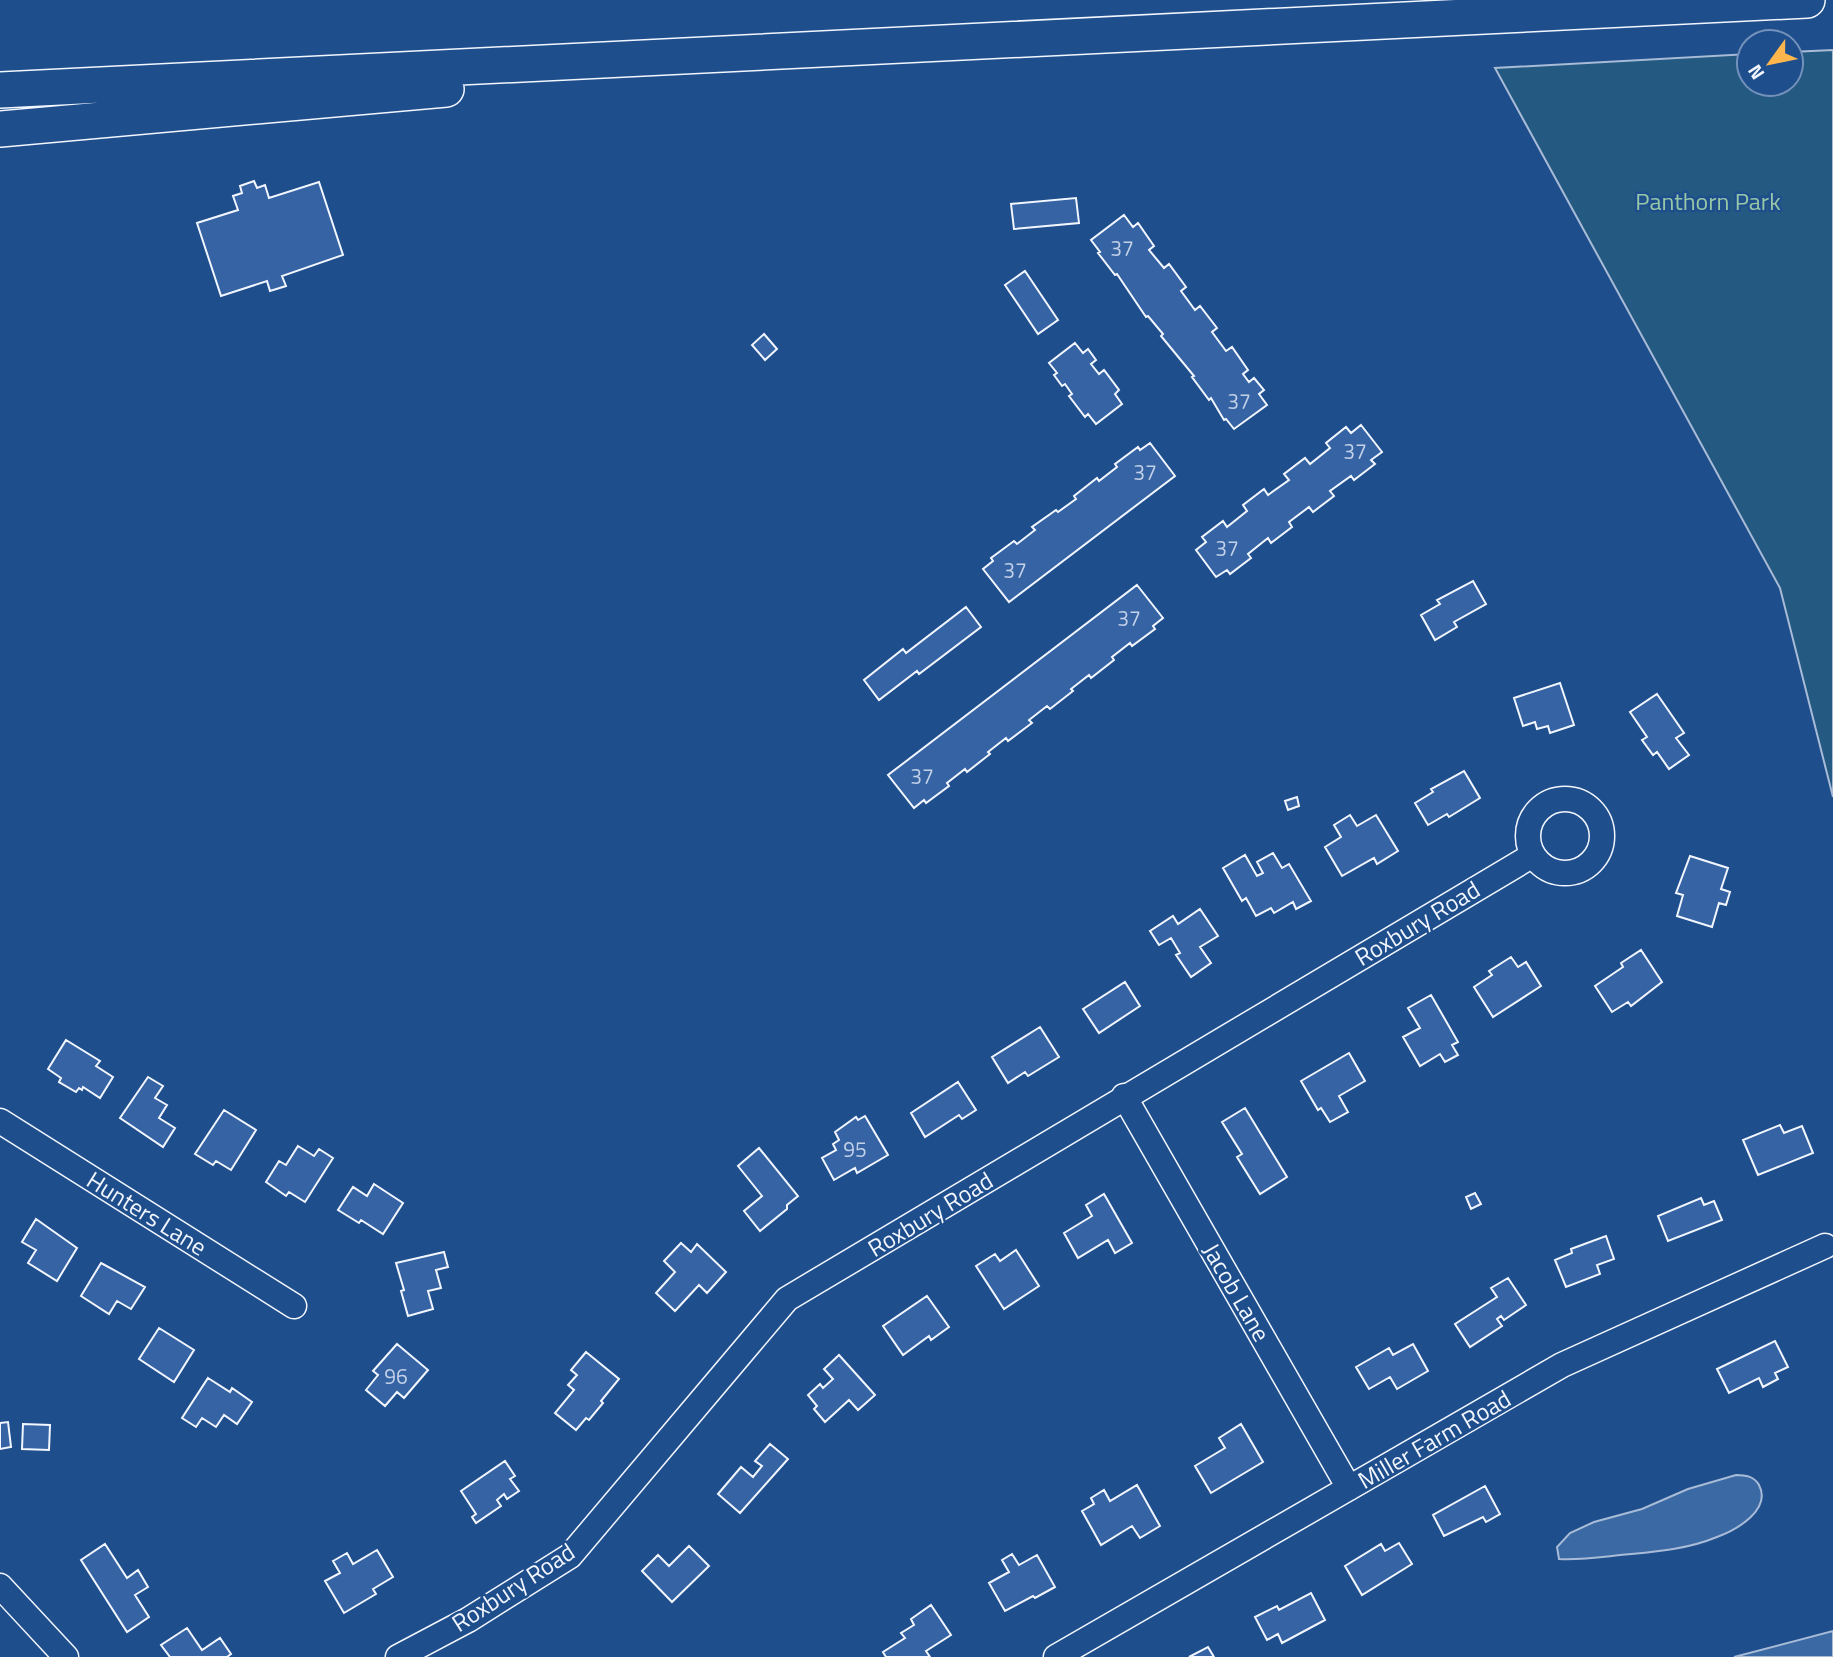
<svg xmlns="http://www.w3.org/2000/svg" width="1833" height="1657" font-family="'Titillium Web',sans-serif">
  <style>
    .green { fill: #245a82; stroke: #a8bbd7; stroke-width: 2 }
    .water { fill: #3b69a3; stroke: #a8bbd7; stroke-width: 2 }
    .building { fill: #3563a3; stroke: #f2f6ff; stroke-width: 2 }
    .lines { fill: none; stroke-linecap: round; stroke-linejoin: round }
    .minor-casing { stroke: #f2f6ff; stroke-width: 27 }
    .highway-casing { stroke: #f2f6ff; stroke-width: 38 }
    .minor { stroke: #1f4e8c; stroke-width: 24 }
    .highway { stroke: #1f4e8c; stroke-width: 35 }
    .labels { text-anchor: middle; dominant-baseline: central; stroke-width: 5; stroke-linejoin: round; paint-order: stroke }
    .number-label { font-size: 21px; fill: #c3d1e8 }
    .park-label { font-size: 24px; fill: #97c8a6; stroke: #1f4e8c }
    .street-label { font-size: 24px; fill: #f2f6ff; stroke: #1f4e8c }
  </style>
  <rect width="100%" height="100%" fill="#1f4e8c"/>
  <path class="green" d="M 1833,50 L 1833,797 L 1780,588 L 1495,68 L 1749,54 L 1749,84 L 1791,84 L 1791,52 Z"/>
  <path class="water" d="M 1736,1475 C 1745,1475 1754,1476 1759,1485 C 1772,1510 1736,1530 1717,1537 C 1683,1551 1648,1552 1612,1556 C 1594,1558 1577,1560 1559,1559 L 1557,1547 L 1570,1533 L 1594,1522 L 1642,1509 L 1688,1489 Z
    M 1833,1631 L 1833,1657 L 1734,1657 Z"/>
  <path class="building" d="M 254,181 L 257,188 L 265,185 L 269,198 L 319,182 L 343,255 L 282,276 L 286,286 L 270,291 L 267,281 L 221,296 L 197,223 L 238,210 L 233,196 L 242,193 L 240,186 Z
    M 1076,198 L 1079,223 L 1014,229 L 1011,204 Z
    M 1124,215 L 1133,227 L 1138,223 L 1154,246 L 1149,250 L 1164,268 L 1169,264 L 1186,287 L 1181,291 L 1195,310 L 1200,306 L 1217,328 L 1212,332 L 1226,351 L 1232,347 L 1248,370 L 1243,374 L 1249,382 L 1254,378 L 1264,390 L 1259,394 L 1267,405 L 1234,429 L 1226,419 L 1224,420 L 1211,398 L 1209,400 L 1192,377 L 1194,376 L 1161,336 L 1163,334 L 1148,316 L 1146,317 L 1117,274 L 1115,275 L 1098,253 L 1100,252 L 1091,240 Z
    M 1025,271 L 1058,320 L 1038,334 L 1005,285 Z
    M 764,334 L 777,349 L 765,360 L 752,345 Z
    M 1075,343 L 1083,353 L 1088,349 L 1096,360 L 1091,364 L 1099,374 L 1104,370 L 1119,390 L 1115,394 L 1122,404 L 1096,424 L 1088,414 L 1085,417 L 1069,396 L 1072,394 L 1065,384 L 1062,386 L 1054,375 L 1057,373 L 1049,363 Z
    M 1361,425 L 1382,452 L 1371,460 L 1375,464 L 1354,480 L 1351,476 L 1330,491 L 1334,496 L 1313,512 L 1309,507 L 1289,522 L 1292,527 L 1271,543 L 1268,538 L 1248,554 L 1251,558 L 1230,574 L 1227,570 L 1216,577 L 1196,550 L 1206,542 L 1202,537 L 1223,521 L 1227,527 L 1247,511 L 1243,505 L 1264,489 L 1268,495 L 1289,480 L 1284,474 L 1305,458 L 1310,464 L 1330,448 L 1326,443 L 1346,427 L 1351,433 Z
    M 1150,443 L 1175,476 L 1009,602 L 983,569 L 993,561 L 991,558 L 1014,541 L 1017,544 L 1035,530 L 1032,527 L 1056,510 L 1058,512 L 1076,499 L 1074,496 L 1097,478 L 1099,481 L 1117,467 L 1115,464 L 1138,447 L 1140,450 Z
    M 1473,581 L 1486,604 L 1454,622 L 1457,627 L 1435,640 L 1421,615 L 1440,604 L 1437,600 Z
    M 1137,585 L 1163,618 L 1153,626 L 1155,629 L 1132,646 L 1130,643 L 1112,657 L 1114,660 L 1091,678 L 1089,675 L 1071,689 L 1073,691 L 1050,709 L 1047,706 L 1029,720 L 1032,723 L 1008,741 L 1006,738 L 988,752 L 990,754 L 967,772 L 965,769 L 947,783 L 949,786 L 926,803 L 924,800 L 914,808 L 888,775 Z
    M 966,607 L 981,627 L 919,674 L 917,671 L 879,700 L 864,680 L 903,649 L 906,653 Z
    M 1560,683 L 1574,725 L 1550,733 L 1548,726 L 1537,729 L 1535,722 L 1523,726 L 1514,698 Z
    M 1657,694 L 1684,733 L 1676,738 L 1689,755 L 1669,769 L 1657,752 L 1653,755 L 1642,740 L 1647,737 L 1630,712 Z
    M 1464,771 L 1480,798 L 1449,817 L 1447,814 L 1428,825 L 1415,803 L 1433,792 L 1431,789 Z
    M 1297,797 L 1299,806 L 1288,810 L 1285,801 Z
    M 1350,815 L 1357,826 L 1376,815 L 1398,851 L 1377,864 L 1374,858 L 1342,876 L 1325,847 L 1341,837 L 1334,825 Z
    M 1273,853 L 1282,868 L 1289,864 L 1311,901 L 1296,909 L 1293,902 L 1274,913 L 1271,908 L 1256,916 L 1246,898 L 1242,901 L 1223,868 L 1245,855 L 1257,876 L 1263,873 L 1257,862 Z
    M 1690,856 L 1728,868 L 1721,889 L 1730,892 L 1726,905 L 1719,903 L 1712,927 L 1677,916 L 1683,895 L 1676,893 Z
    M 1200,909 L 1218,936 L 1200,947 L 1211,963 L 1191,977 L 1176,955 L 1180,953 L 1171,938 L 1159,945 L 1150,931 L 1173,916 L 1178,924 Z
    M 1641,950 L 1662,982 L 1631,1006 L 1628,1002 L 1612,1012 L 1595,986 L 1623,967 L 1621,963 Z
    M 1511,957 L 1518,967 L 1526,962 L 1541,986 L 1493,1017 L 1474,987 L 1492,975 L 1489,971 Z
    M 1125,982 L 1140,1006 L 1099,1033 L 1083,1009 Z
    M 1431,995 L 1458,1042 L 1452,1045 L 1458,1055 L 1445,1062 L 1440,1054 L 1420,1066 L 1403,1037 L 1420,1028 L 1408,1008 Z
    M 1040,1027 L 1059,1057 L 1028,1076 L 1025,1072 L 1008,1083 L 992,1057 Z
    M 66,1040 L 100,1061 L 96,1066 L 113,1077 L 100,1098 L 83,1087 L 82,1090 L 79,1088 L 76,1092 L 59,1082 L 61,1078 L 48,1069 Z
    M 1349,1053 L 1365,1081 L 1339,1096 L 1348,1112 L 1330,1122 L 1321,1108 L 1318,1110 L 1301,1081 Z
    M 148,1077 L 163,1086 L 155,1098 L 167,1105 L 159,1118 L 175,1128 L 163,1147 L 120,1118 Z
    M 958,1082 L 976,1110 L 962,1119 L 959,1115 L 925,1137 L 911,1113 Z
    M 1245,1108 L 1287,1177 L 1260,1194 L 1237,1157 L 1242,1154 L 1222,1122 Z
    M 224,1110 L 256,1130 L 231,1170 L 216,1161 L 213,1165 L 195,1154 Z
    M 865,1116 L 888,1155 L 857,1173 L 855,1168 L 834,1180 L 822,1158 L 836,1150 L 833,1144 L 839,1140 L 835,1132 L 856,1117 L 858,1120 Z
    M 1780,1125 L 1784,1133 L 1802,1126 L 1813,1153 L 1758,1175 L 1743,1140 Z
    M 298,1146 L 314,1156 L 319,1149 L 333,1158 L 305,1202 L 289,1192 L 286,1196 L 266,1182 L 279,1161 L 286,1165 Z
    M 759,1148 L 798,1196 L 787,1205 L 787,1209 L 760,1231 L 744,1211 L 762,1196 L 738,1166 Z
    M 374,1184 L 403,1203 L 383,1234 L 361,1220 L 359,1223 L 338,1210 L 353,1187 L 367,1196 Z
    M 1475,1193 L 1481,1204 L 1471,1209 L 1466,1197 Z
    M 1104,1194 L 1132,1243 L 1115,1253 L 1108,1240 L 1078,1258 L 1064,1233 L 1092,1216 L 1086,1205 Z
    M 1701,1198 L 1704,1205 L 1714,1201 L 1722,1220 L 1668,1241 L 1658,1216 Z
    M 36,1219 L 77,1248 L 57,1281 L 28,1263 L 36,1250 L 22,1242 Z
    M 1606,1236 L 1614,1259 L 1597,1265 L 1600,1274 L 1566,1287 L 1555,1260 L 1572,1253 L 1571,1249 Z
    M 681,1243 L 691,1252 L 697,1244 L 726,1272 L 707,1293 L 699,1285 L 675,1311 L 656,1293 L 675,1272 L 664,1261 Z
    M 1016,1250 L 1039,1286 L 1004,1309 L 976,1266 L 995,1254 L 1000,1261 Z
    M 444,1252 L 448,1267 L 436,1270 L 441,1288 L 428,1291 L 433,1309 L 408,1316 L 401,1291 L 404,1290 L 396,1263 Z
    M 101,1263 L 145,1287 L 131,1309 L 117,1301 L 109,1314 L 81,1296 Z
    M 1508,1278 L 1526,1305 L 1504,1320 L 1501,1316 L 1497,1319 L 1502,1326 L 1470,1347 L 1455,1324 L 1497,1297 L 1491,1288 Z
    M 927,1296 L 949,1327 L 931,1340 L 929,1336 L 903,1355 L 883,1326 Z
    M 159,1328 L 194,1350 L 174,1382 L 139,1359 Z
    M 1775,1341 L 1788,1367 L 1775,1373 L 1778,1379 L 1763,1387 L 1759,1378 L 1729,1393 L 1717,1369 Z
    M 397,1344 L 428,1370 L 404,1398 L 397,1392 L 385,1406 L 366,1390 L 378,1375 L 373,1371 Z
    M 1413,1344 L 1428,1371 L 1397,1389 L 1390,1377 L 1369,1389 L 1356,1367 L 1389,1348 L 1393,1355 Z
    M 586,1352 L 619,1379 L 601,1401 L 603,1403 L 589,1420 L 586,1418 L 576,1430 L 555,1413 L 574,1390 L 568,1385 L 577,1375 L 571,1370 Z
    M 839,1355 L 875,1395 L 858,1410 L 849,1400 L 825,1422 L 814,1409 L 817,1406 L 808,1395 L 820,1384 L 823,1388 L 833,1379 L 824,1369 Z
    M 208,1378 L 230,1392 L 232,1388 L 252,1402 L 237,1424 L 224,1415 L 216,1427 L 202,1418 L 196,1427 L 182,1418 Z
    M 8,1422 L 11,1447 L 0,1449 L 0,1423 Z
    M 23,1424 L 50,1425 L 49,1450 L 22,1449 Z
    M 1241,1424 L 1263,1462 L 1211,1493 L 1195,1466 L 1225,1448 L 1219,1438 Z
    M 770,1444 L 788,1459 L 740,1513 L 718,1494 L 741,1467 L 753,1477 L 762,1466 L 755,1461 Z
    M 505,1461 L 515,1476 L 510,1479 L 519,1491 L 507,1499 L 504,1494 L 497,1500 L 501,1506 L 476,1523 L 472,1517 L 476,1514 L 461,1491 Z
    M 1137,1485 L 1160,1526 L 1140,1538 L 1132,1526 L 1101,1545 L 1082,1511 L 1094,1504 L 1091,1498 L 1104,1490 L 1110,1501 Z
    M 1485,1486 L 1500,1514 L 1486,1522 L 1483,1517 L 1444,1536 L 1433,1515 Z
    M 1399,1543 L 1412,1564 L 1362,1595 L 1345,1566 L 1381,1544 L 1385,1551 Z
    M 105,1544 L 127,1578 L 138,1570 L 148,1587 L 135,1595 L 149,1617 L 127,1632 L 81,1560 Z
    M 689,1546 L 709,1566 L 672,1602 L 642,1571 L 658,1555 L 669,1566 Z
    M 377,1550 L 393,1577 L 373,1589 L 376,1594 L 344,1613 L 325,1581 L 340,1573 L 333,1561 L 347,1553 L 353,1564 Z
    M 1012,1554 L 1019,1565 L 1037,1555 L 1055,1587 L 1035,1598 L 1033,1596 L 1005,1611 L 989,1583 L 1009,1572 L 1002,1560 Z
    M 1311,1593 L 1325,1620 L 1282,1643 L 1278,1634 L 1267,1640 L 1255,1617 L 1277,1606 L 1279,1610 Z
    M 931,1605 L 951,1635 L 926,1651 L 930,1657 L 886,1657 L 883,1652 L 905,1638 L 901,1633 L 914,1625 L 911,1619 Z
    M 187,1628 L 202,1650 L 220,1638 L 231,1654 L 227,1657 L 170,1657 L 161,1645 Z
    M 1208,1647 L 1214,1657 L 1189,1657 Z"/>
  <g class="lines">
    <defs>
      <path id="minor" d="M1528 836a37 37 0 1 1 74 0a37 37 0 1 1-74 0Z
        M 1124,1096 L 1349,1488
        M 0,1121 L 294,1306
        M 0,1586 L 66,1657
        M 398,1657 L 468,1620 L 570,1556 L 787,1299 L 1533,855
        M 1056,1657 L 1562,1365 L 1825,1246"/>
      <path id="highway" d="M 0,90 L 1807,0
        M 0,129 L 446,89"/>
    </defs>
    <use href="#minor" class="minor-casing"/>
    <use href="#highway" class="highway-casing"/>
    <use href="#minor" class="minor"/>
    <use href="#highway" class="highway"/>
  </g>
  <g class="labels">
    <g class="number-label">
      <text x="1122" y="248">37</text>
      <text x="1239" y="401">37</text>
      <text x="1355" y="451">37</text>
      <text x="1145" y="472">37</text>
      <text x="1227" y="548">37</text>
      <text x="1015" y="570">37</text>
      <text x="1129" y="618">37</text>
      <text x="922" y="776">37</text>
      <text x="855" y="1149">95</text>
      <text x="396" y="1376">96</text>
    </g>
    <g class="park-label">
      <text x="1708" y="201">Panthorn Park</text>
    </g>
    <g class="street-label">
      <text transform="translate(1417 923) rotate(-31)">Roxbury Road</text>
      <text transform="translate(147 1213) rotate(32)">Hunters Lane</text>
      <text transform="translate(930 1214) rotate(-31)">Roxbury Road</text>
      <text transform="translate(1237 1292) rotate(60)">Jacob Lane</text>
      <text transform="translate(1434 1439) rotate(-30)">Miller Farm Road</text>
      <text transform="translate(513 1587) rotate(-33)">Roxbury Road</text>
    </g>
  </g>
  <g transform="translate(1770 63) rotate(237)"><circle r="33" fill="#1f4e8c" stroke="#7391ba" stroke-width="2"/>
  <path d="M0-5L12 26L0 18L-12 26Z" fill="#ffb74d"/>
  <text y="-10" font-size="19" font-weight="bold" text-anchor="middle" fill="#f2f6ff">N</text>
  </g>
</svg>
